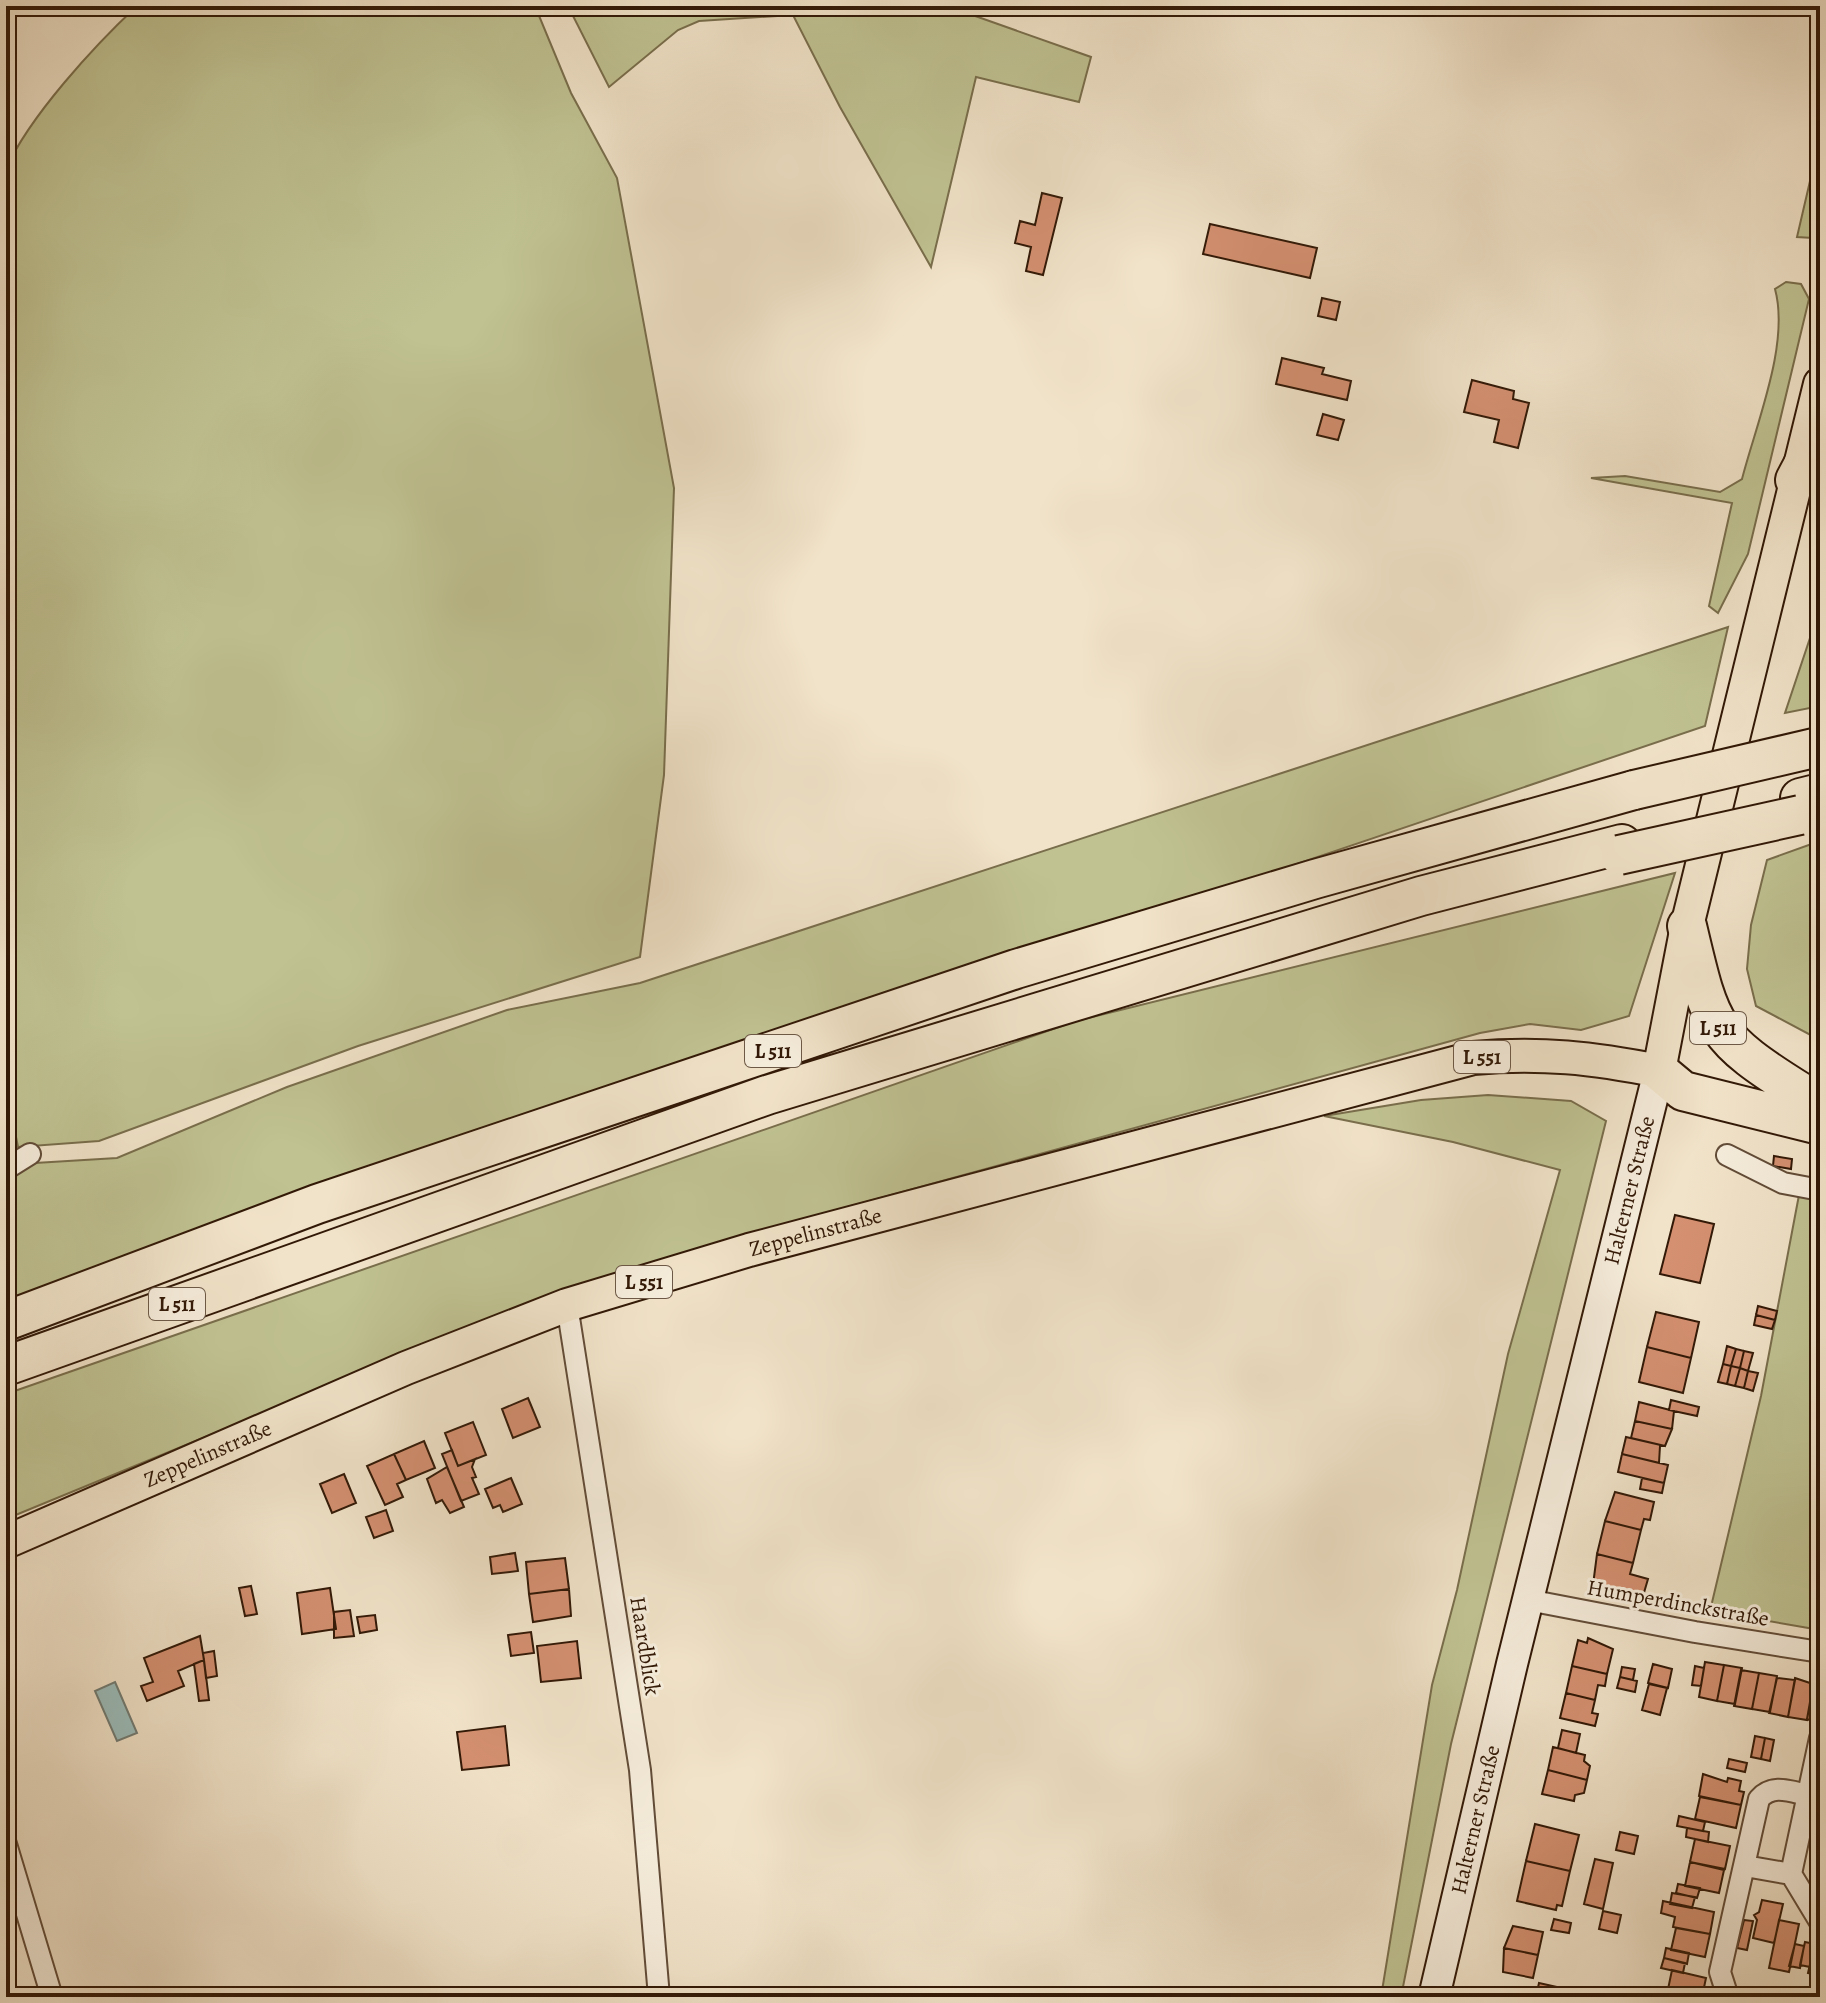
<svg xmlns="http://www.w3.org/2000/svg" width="1826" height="2003" font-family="Alegreya,serif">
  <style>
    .green { fill: #c0c292; stroke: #796e4c; stroke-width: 2 }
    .water { fill: #9bbdbb; stroke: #717b73; stroke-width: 2 }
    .building { fill: #d49071; stroke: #321907; stroke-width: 2 }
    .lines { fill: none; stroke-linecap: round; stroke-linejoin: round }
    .street-casing { stroke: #624c38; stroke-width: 24 }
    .secondary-casing { stroke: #321907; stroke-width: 34 }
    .primary-casing { stroke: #321907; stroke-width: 36 }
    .highway-casing { stroke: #321907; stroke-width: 42 }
    .street { stroke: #f6eddc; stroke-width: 20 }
    .secondary { stroke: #f6eddc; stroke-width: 30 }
    .primary { stroke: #f1e3c9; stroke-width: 32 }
    .highway { stroke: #f1e3c9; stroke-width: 38 }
    .highway-bridge-casing { stroke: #321907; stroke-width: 42; stroke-linecap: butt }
    .highway-bridge { stroke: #f1e3c9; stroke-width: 38 }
    .labels { text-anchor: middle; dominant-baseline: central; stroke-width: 6; stroke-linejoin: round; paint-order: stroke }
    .shield { fill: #f6eddc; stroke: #6d5947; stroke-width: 2 }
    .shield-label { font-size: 20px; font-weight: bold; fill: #321907 }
    .street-label { font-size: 22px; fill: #321907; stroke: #f6eddc }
  </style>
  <rect width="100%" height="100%" fill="#f1e3c9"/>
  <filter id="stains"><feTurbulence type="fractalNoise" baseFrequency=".0025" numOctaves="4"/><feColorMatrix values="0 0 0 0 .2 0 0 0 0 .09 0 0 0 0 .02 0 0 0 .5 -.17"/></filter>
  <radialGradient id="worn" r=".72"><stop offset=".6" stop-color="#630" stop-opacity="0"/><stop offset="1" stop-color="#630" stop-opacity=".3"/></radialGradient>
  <path class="green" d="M 137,6 L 535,6 L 571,93 L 617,178 L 674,488 L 664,775 L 640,957 L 358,1046 L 99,1141 L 18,1147 L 6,1087 L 6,169 C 29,117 94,46 137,6 Z
    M 568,6 L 947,6 L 1091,57 L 1079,102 L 976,77 L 931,267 L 840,107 L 793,15 L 699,21 L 678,30 L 609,87 Z
    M 1820,138 L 1820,227 L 1813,238 L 1797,237 Z
    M 1786,282 L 1801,284 L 1809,299 L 1748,554 L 1718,613 L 1709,606 L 1732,503 L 1591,478 L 1625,476 L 1720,492 L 1742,479 C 1756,424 1790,344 1775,289 Z
    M 1820,608 L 1820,706 L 1785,713 Z
    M 1728,627 L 1705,726 L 6,1300 L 6,1177 L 35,1163 L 117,1158 L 287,1087 L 507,1010 L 640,983 Z
    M 1820,841 L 1820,1040 L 1756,1006 L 1747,969 L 1751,925 L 1767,860 Z
    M 1675,873 L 1629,1016 L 1581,1030 L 1530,1024 L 1480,1033 L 749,1234 L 521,1307 L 6,1519 L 6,1394 L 1076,1021 Z
    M 1488,1095 L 1571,1101 L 1606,1121 L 1451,1744 L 1401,1997 L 1381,1997 L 1432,1685 L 1457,1590 L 1508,1354 L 1560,1170 L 1453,1142 L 1324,1116 L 1421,1100 Z
    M 1799,1195 L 1820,1198 L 1820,1630 L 1710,1611 L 1761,1396 Z"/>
  <path class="water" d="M 115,1682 L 137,1733 L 117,1741 L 95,1691 Z"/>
  <path class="building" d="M 1042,193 L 1062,198 L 1043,275 L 1026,271 L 1031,247 L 1015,243 L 1020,221 L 1035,225 Z
    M 1210,224 L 1317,248 L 1310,278 L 1203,254 Z
    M 1322,298 L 1340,302 L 1336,320 L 1318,316 Z
    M 1282,358 L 1324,368 L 1322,374 L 1351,381 L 1347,400 L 1276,384 Z
    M 1472,380 L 1514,391 L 1513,399 L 1529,403 L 1518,448 L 1494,442 L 1499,420 L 1464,412 Z
    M 1323,414 L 1344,420 L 1338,440 L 1317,435 Z
    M 1774,1156 L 1792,1159 L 1791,1169 L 1773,1166 Z
    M 1675,1215 L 1714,1224 L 1700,1283 L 1660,1274 Z
    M 1758,1306 L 1777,1311 L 1775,1320 L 1756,1315 Z
    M 1656,1312 L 1699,1322 L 1691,1358 L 1647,1347 Z
    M 1756,1315 L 1775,1320 L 1772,1329 L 1754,1325 Z
    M 1727,1346 L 1736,1349 L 1731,1366 L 1723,1364 Z
    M 1647,1347 L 1691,1358 L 1683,1393 L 1639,1382 Z
    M 1736,1349 L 1744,1351 L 1740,1368 L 1731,1366 Z
    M 1744,1351 L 1753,1353 L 1748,1371 L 1740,1368 Z
    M 1723,1364 L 1731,1366 L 1727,1384 L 1718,1382 Z
    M 1731,1366 L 1740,1368 L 1735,1386 L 1727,1384 Z
    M 1740,1368 L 1748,1371 L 1744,1388 L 1735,1386 Z
    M 1748,1371 L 1758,1373 L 1753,1391 L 1744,1388 Z
    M 528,1398 L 540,1427 L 513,1438 L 502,1409 Z
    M 1671,1400 L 1699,1407 L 1697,1416 L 1669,1410 Z
    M 1639,1402 L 1674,1411 L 1672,1429 L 1635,1421 Z
    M 1635,1421 L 1672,1429 L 1665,1446 L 1631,1438 Z
    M 473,1422 L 486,1455 L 458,1466 L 445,1433 Z
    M 1626,1437 L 1665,1446 L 1660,1446 L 1659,1463 L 1622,1454 Z
    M 424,1441 L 435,1468 L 406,1480 L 394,1454 Z
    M 452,1450 L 458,1466 L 475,1459 L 472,1467 L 476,1477 L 472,1478 L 479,1494 L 461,1501 L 442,1454 Z
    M 394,1454 L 406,1480 L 397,1484 L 403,1497 L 385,1505 L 367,1466 Z
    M 1622,1454 L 1668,1465 L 1664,1483 L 1618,1472 Z
    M 447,1467 L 464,1507 L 450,1513 L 442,1500 L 436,1503 L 427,1479 Z
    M 344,1474 L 356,1503 L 332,1513 L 320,1484 Z
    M 511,1478 L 522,1504 L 503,1512 L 500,1505 L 493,1508 L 485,1489 Z
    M 1642,1478 L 1664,1483 L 1662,1493 L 1640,1489 Z
    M 1615,1492 L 1654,1502 L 1650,1520 L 1644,1519 L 1641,1530 L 1605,1521 Z
    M 386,1510 L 393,1531 L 374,1538 L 366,1517 Z
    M 1605,1521 L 1641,1530 L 1633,1563 L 1597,1554 Z
    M 515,1553 L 518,1571 L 492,1574 L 490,1557 Z
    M 1597,1554 L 1633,1563 L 1630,1574 L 1648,1579 L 1643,1596 L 1593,1585 Z
    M 565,1558 L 569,1589 L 529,1594 L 526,1562 Z
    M 251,1586 L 257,1614 L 245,1616 L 239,1588 Z
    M 330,1588 L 336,1629 L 302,1634 L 297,1593 Z
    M 569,1589 L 571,1616 L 533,1622 L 529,1594 Z
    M 350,1610 L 354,1636 L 334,1638 L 334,1612 Z
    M 375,1615 L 377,1630 L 360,1633 L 357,1617 Z
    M 531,1632 L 534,1653 L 511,1656 L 508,1635 Z
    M 200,1636 L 204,1660 L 178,1671 L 184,1686 L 147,1701 L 141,1686 L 153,1682 L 144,1658 Z
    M 1588,1638 L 1613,1649 L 1607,1674 L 1572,1666 L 1578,1640 L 1587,1643 Z
    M 577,1641 L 581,1678 L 541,1682 L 537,1646 Z
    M 214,1651 L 217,1676 L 206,1678 L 203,1653 Z
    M 204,1660 L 209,1700 L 199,1701 L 194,1664 Z
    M 1705,1662 L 1724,1665 L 1717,1701 L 1699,1697 Z
    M 1653,1664 L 1672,1669 L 1668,1688 L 1648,1683 Z
    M 1724,1665 L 1742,1668 L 1735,1704 L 1717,1701 Z
    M 1572,1666 L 1607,1674 L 1605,1686 L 1598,1685 L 1595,1700 L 1566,1693 Z
    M 1695,1666 L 1704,1668 L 1701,1686 L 1692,1685 Z
    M 1622,1667 L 1635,1669 L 1633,1680 L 1620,1677 Z
    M 1741,1670 L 1759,1673 L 1752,1709 L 1734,1706 Z
    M 1759,1673 L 1777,1676 L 1770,1712 L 1752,1709 Z
    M 1620,1677 L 1637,1681 L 1635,1692 L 1617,1688 Z
    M 1777,1678 L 1795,1680 L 1788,1717 L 1769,1713 Z
    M 1795,1678 L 1813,1684 L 1807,1720 L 1788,1717 Z
    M 1649,1684 L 1667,1688 L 1660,1715 L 1642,1710 Z
    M 1566,1693 L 1595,1700 L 1592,1713 L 1598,1714 L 1595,1726 L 1560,1718 Z
    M 1810,1702 L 1818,1703 L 1815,1721 L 1807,1719 Z
    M 505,1726 L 509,1765 L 462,1770 L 457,1732 Z
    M 1562,1730 L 1580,1734 L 1576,1753 L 1558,1748 Z
    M 1755,1736 L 1765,1738 L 1761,1759 L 1751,1757 Z
    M 1765,1738 L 1774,1740 L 1770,1761 L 1761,1759 Z
    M 1553,1747 L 1585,1755 L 1584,1761 L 1590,1766 L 1587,1780 L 1548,1770 Z
    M 1729,1759 L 1747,1763 L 1745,1772 L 1727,1768 Z
    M 1548,1770 L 1587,1780 L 1584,1793 L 1575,1795 L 1574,1801 L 1542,1794 Z
    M 1703,1774 L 1727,1782 L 1728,1778 L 1741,1781 L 1739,1791 L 1744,1792 L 1741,1805 L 1699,1796 Z
    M 1700,1797 L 1741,1805 L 1736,1828 L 1695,1819 Z
    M 1816,1814 L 1820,1815 L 1820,1834 L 1812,1833 Z
    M 1679,1816 L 1705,1822 L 1703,1831 L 1677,1826 Z
    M 1535,1824 L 1579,1835 L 1570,1871 L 1526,1861 Z
    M 1687,1828 L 1709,1832 L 1708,1842 L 1686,1837 Z
    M 1620,1832 L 1638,1836 L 1634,1854 L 1616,1850 Z
    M 1695,1839 L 1730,1846 L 1725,1869 L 1690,1862 Z
    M 1595,1859 L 1613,1863 L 1603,1909 L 1584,1904 Z
    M 1526,1861 L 1570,1871 L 1562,1906 L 1557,1905 L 1556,1910 L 1517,1901 Z
    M 1690,1862 L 1724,1870 L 1719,1893 L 1685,1886 Z
    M 1678,1884 L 1700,1888 L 1697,1898 L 1676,1893 Z
    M 1672,1893 L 1695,1897 L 1692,1908 L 1670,1904 Z
    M 1762,1900 L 1783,1904 L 1774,1943 L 1753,1938 L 1757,1920 L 1754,1915 L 1759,1912 Z
    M 1663,1901 L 1714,1912 L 1710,1934 L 1673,1927 L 1675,1917 L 1661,1913 Z
    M 1603,1911 L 1621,1915 L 1617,1933 L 1599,1929 Z
    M 1554,1919 L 1571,1923 L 1569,1933 L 1551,1930 Z
    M 1744,1920 L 1753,1921 L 1747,1950 L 1737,1948 Z
    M 1779,1920 L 1799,1924 L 1789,1972 L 1769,1968 Z
    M 1513,1926 L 1543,1932 L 1538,1955 L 1504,1948 Z
    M 1676,1928 L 1710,1934 L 1705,1957 L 1671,1950 Z
    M 1816,1938 L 1820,1939 L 1820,1976 L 1808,1973 Z
    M 1805,1942 L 1815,1944 L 1810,1967 L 1800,1965 Z
    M 1795,1944 L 1804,1946 L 1800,1968 L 1789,1966 Z
    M 1504,1948 L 1538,1955 L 1533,1978 L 1503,1972 Z
    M 1666,1948 L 1689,1953 L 1687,1964 L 1664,1958 Z
    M 1664,1958 L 1685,1963 L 1683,1973 L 1661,1968 Z
    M 1672,1970 L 1706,1978 L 1702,1997 L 1667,1994 Z
    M 1539,1983 L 1557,1987 L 1555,1996 L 1537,1992 Z"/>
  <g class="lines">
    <defs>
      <path id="street" d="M 1727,1155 L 1783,1183 L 1820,1190
        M 6,1169 L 30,1154
        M 567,1305 L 640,1770 L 659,1997
        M 1528,1600 L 1695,1632 L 1820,1652
        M 1820,1738 L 1791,1874 L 1820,1922
        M 6,1844 L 52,1997
        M 1745,1866 L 1791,1874
        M 1728,1997 L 1720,1972 L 1759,1799 C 1772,1784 1789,1791 1807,1795"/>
      <g id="secondary">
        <path id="s1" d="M 1434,1997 L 1512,1664 L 1659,1071"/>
      </g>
      <g id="primary">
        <path id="s2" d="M 6,1542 L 406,1368 L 567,1305 L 749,1250 L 1473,1058 C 1541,1052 1593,1058 1659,1071 L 1687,926 L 1820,384"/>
      </g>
      <path id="highway" d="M 1795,480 L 1820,433
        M 1800,798 L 1820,793
        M 1687,926 C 1711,1028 1712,1037 1802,1093
        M 1659,1071 L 1683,1091 L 1820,1125
        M 6,1321 L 317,1204 L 1016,969 L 1315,879 L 1634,790
        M 6,1366 L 767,1095 L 1421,896 L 1622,844"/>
    </defs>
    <use href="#street" class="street-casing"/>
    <use href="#secondary" class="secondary-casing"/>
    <use href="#primary" class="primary-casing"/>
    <use href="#highway" class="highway-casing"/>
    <use href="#street" class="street"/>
    <use href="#secondary" class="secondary"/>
    <use href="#primary" class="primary"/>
    <use href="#highway" class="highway"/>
    <defs>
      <path id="highway-bridge" d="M 1634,790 L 1814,748
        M 1619,855 L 1800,815"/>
    </defs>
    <use href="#highway-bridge" class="highway-bridge-casing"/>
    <use href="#highway-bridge" class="highway-bridge"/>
  </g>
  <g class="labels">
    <g class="shield">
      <rect x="1690" y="1012" width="56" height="32" rx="6"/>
      <rect x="745" y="1035" width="56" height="32" rx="6"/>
      <rect x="1454" y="1041" width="56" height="32" rx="6"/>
      <rect x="616" y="1266" width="56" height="32" rx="6"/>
      <rect x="149" y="1288" width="56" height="32" rx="6"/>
    </g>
    <g class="shield-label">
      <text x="1718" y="1028">L 511</text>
      <text x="773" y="1051">L 511</text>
      <text x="1482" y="1057">L 551</text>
      <text x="644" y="1282">L 551</text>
      <text x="177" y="1304">L 511</text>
    </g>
    <g class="street-label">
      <text stroke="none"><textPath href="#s1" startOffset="830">Halterner Straße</textPath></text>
      <text stroke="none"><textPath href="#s2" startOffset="868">Zeppelinstraße</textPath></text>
      <text stroke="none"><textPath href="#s2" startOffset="220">Zeppelinstraße</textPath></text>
      <text transform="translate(1678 1603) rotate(10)">Humperdinckstraße</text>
      <text transform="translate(645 1646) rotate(81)">Haardblick</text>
      <text stroke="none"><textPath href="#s1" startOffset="182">Halterner Straße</textPath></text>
    </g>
  </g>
  <rect width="1826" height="2003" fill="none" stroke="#f1e3c9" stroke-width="32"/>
  <rect x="8" y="8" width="1810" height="1987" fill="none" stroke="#321907" stroke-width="4"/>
  <rect x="16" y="16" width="1794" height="1971" fill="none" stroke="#321907" stroke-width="2"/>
  <rect width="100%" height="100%" filter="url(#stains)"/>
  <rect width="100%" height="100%" fill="url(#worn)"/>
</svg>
